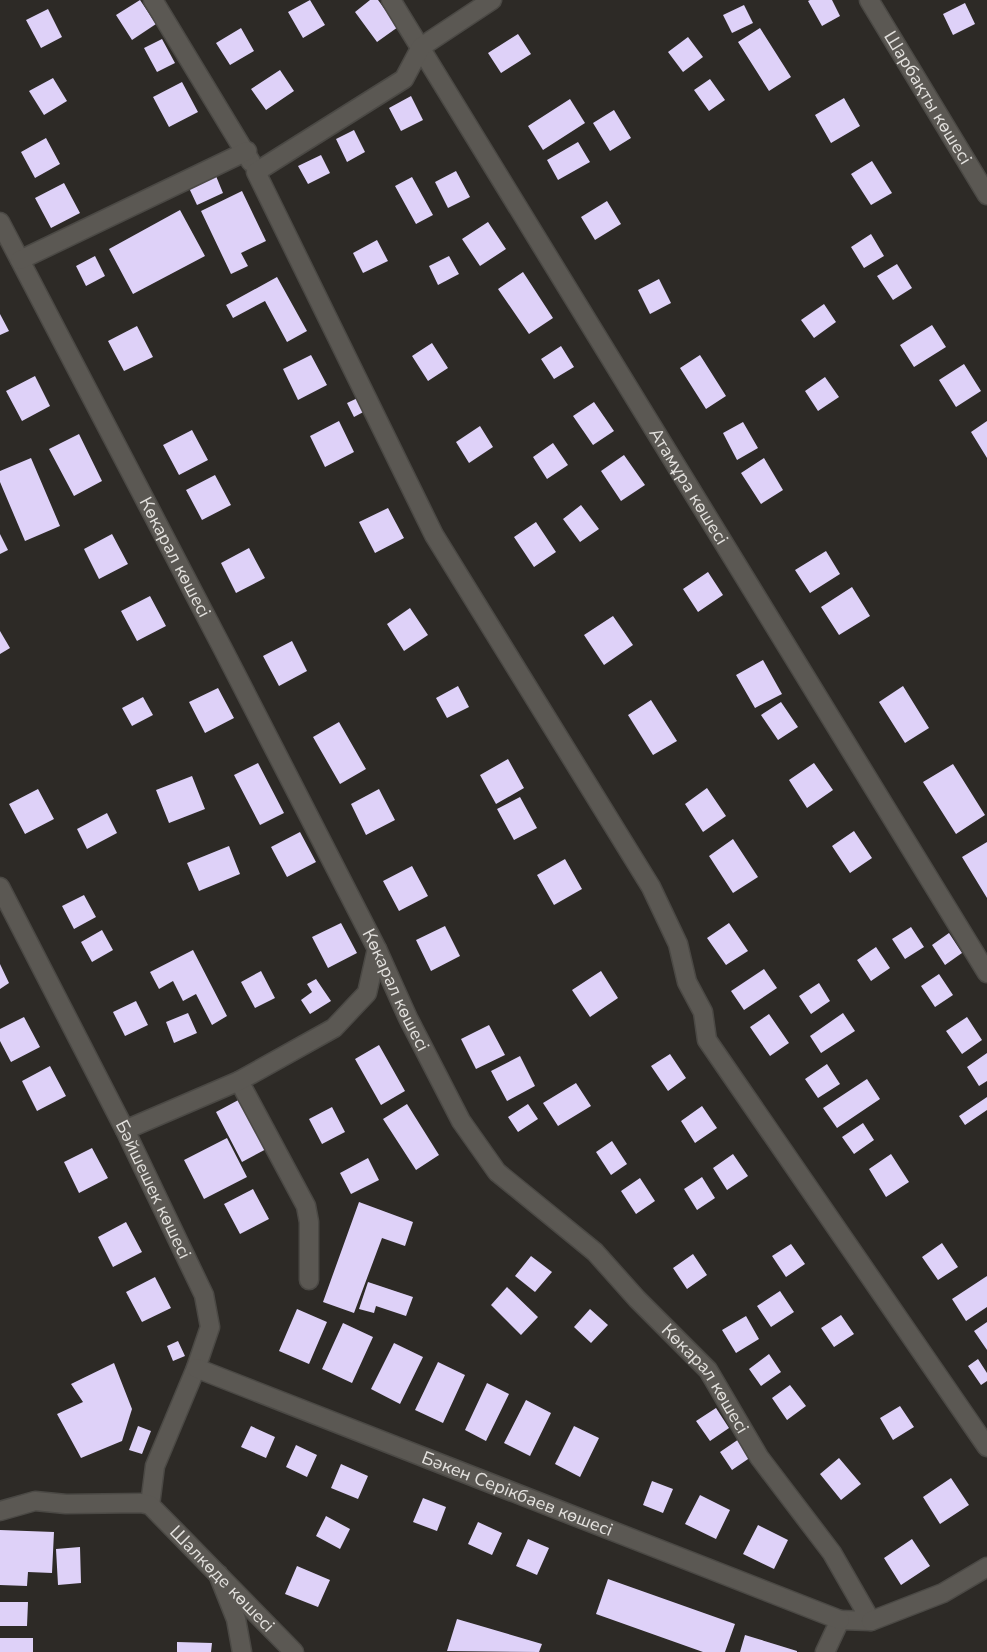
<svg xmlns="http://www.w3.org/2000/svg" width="987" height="1652" font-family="'Nunito Sans',sans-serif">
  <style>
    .building { fill: #ded1f8 }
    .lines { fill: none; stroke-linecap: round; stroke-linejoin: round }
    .minor-casing { stroke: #4b4945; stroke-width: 21 }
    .tertiary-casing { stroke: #4b4945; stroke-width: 21 }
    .minor { stroke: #5b5853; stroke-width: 18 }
    .tertiary { stroke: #5b5853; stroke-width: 18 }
    .labels { text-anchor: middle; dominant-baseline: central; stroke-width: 6; stroke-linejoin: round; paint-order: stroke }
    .street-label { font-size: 18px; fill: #e3e1de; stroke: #141311 }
  </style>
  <rect width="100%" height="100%" fill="#2d2a26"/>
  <path class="building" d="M 140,0 L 156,24 L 132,40 L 116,15 Z
    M 310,0 L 325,25 L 303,38 L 288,12 Z
    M 370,0 L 378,0 L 398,27 L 377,42 L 355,12 Z
    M 810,0 L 832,0 L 840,16 L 822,26 L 808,1 Z
    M 965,3 L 975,24 L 953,35 L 943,14 Z
    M 744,5 L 753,23 L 732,33 L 723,15 Z
    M 48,9 L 62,37 L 41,48 L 26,20 Z
    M 241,28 L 254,51 L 230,65 L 216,43 Z
    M 760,28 L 791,77 L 769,91 L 738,42 Z
    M 518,34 L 531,54 L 501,73 L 488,53 Z
    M 688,37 L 703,57 L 683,72 L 668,52 Z
    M 162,39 L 175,63 L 157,72 L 144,48 Z
    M 280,70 L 294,91 L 266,110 L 251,89 Z
    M 53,78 L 67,101 L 44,115 L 29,91 Z
    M 710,79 L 725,100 L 709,111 L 694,90 Z
    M 182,82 L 198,112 L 169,127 L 153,97 Z
    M 411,96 L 423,120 L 401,131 L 389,108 Z
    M 844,98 L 860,126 L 831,143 L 815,115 Z
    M 570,99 L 585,123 L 543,150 L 528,126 Z
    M 614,110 L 631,138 L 610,151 L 593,123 Z
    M 354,130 L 365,152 L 347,162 L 336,139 Z
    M 46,138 L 60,164 L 35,178 L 21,152 Z
    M 578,142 L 590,162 L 558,180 L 547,160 Z
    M 321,155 L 330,173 L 308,184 L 298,166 Z
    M 872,161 L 892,193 L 871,205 L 851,174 Z
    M 456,171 L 470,197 L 448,208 L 435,182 Z
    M 216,176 L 223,193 L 197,205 L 189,188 Z
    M 412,177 L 433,215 L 416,224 L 395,186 Z
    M 64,183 L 80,213 L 51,228 L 35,198 Z
    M 242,191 L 266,241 L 241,253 L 248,266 L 231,274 L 201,211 Z
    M 607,201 L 621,224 L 595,240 L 581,217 Z
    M 180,210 L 205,256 L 133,294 L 109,249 Z
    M 488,222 L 506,249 L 480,266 L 462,239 Z
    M 871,234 L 884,256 L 864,268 L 851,247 Z
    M 377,240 L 388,261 L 363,273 L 353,253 Z
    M 95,256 L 105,276 L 86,286 L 76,266 Z
    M 449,256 L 459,274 L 438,285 L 429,266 Z
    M 897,264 L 912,288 L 893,300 L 877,276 Z
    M 523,272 L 553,318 L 529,334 L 498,289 Z
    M 277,277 L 307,331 L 287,342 L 265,301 L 233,318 L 226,305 Z
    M 659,279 L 671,303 L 650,314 L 638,290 Z
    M 824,304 L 836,322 L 814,338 L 801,320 Z
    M 0,314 L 9,331 L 0,335 Z
    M 932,325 L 946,347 L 914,367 L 900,345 Z
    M 137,326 L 153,357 L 124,371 L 108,341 Z
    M 432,343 L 448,368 L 428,381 L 412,356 Z
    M 561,346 L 574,367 L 554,379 L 541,359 Z
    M 311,355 L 327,385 L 298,400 L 283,369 Z
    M 700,355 L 726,396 L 706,409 L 680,368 Z
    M 964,364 L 981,391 L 956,407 L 939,380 Z
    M 35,376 L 50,406 L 22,421 L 6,391 Z
    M 825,377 L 839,397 L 818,411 L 805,391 Z
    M 362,396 L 369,409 L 354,417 L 347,403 Z
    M 594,402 L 614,431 L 593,445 L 573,416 Z
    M 339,421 L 354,452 L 325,467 L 310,436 Z
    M 987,421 L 987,458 L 971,432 Z
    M 743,422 L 758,448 L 737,460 L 723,433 Z
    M 480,426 L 493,447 L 469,463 L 456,442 Z
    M 192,430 L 208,460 L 179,475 L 163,445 Z
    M 79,434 L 102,481 L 74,496 L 49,449 Z
    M 553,443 L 568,465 L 547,479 L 533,457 Z
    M 624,455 L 645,485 L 621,501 L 601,471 Z
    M 31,458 L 60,526 L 25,541 L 0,482 L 0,471 Z
    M 764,458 L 783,490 L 761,504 L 741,473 Z
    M 215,475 L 231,505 L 202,520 L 186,490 Z
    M 581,505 L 599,529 L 580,542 L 563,519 Z
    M 388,508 L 404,538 L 375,553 L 359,522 Z
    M 536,522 L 556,552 L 534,567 L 514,537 Z
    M 0,534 L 8,550 L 0,554 Z
    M 112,534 L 128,564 L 99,579 L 84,549 Z
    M 249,548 L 265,578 L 236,593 L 221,563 Z
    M 826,551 L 840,574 L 810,593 L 795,570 Z
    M 708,572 L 723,595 L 698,612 L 683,589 Z
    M 852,587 L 870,616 L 839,635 L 821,607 Z
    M 150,596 L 166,626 L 137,641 L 121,611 Z
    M 410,608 L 428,635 L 404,651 L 387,624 Z
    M 613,616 L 633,645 L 604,665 L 584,635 Z
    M 0,631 L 10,648 L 0,654 Z
    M 292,641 L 307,671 L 279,686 L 263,656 Z
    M 763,660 L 782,694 L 755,708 L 736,675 Z
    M 458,686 L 469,707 L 447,718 L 436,698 Z
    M 903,686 L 929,728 L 905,743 L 879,702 Z
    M 218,688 L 234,718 L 205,733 L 189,702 Z
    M 143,697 L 153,715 L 132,726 L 122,708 Z
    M 651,700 L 677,741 L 653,755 L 628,715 Z
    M 781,702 L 798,727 L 778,740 L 761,715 Z
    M 339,722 L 366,769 L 340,784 L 313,737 Z
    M 508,759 L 524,788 L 496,804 L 480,775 Z
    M 258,763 L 284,813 L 260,825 L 234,775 Z
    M 814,763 L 833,790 L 807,808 L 789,780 Z
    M 953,764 L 985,815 L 956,834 L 923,782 Z
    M 192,776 L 205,809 L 169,823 L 156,790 Z
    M 707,788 L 726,816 L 703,832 L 685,804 Z
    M 38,789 L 54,819 L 25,834 L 9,804 Z
    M 379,789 L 395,820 L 366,835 L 351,804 Z
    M 520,797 L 537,828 L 514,840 L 497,809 Z
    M 107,813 L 117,833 L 87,849 L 77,829 Z
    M 854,831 L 872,858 L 850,873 L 832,846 Z
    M 300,832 L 316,862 L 287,877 L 271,847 Z
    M 733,839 L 758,877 L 733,893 L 709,856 Z
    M 987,842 L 987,898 L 962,857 Z
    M 229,846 L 240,874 L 199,891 L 187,863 Z
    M 565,859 L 582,889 L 554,905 L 537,875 Z
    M 412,866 L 428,896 L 399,911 L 383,881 Z
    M 84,895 L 96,917 L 74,929 L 62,906 Z
    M 341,923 L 357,953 L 328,968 L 312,937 Z
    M 729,923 L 748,951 L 726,965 L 707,938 Z
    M 445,926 L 460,956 L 431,971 L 416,940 Z
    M 911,927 L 924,947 L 905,959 L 892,939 Z
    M 102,930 L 113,950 L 92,962 L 81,942 Z
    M 949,933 L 962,953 L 945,965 L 932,945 Z
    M 876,947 L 890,968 L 871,981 L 857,960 Z
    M 193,950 L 227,1016 L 212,1025 L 196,994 L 183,1001 L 173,981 L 159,989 L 150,972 Z
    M 0,964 L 9,983 L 0,989 Z
    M 764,969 L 777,988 L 744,1010 L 731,991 Z
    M 261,971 L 275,998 L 255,1008 L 241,982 Z
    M 601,971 L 618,998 L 590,1017 L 572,990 Z
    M 939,974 L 953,995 L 935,1007 L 921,986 Z
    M 316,979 L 331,1001 L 310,1014 L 301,1000 L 312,992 L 307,984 Z
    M 819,983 L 830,1001 L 811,1014 L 799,996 Z
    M 136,1001 L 148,1025 L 125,1036 L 113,1012 Z
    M 188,1013 L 197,1033 L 174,1043 L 166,1022 Z
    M 843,1013 L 855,1031 L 821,1053 L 810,1036 Z
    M 769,1014 L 789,1043 L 770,1056 L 750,1027 Z
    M 24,1017 L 40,1047 L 11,1062 L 0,1041 L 0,1029 Z
    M 967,1017 L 982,1040 L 962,1054 L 946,1031 Z
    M 489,1025 L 505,1055 L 476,1069 L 461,1039 Z
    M 379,1045 L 405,1091 L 381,1105 L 355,1059 Z
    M 987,1053 L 987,1081 L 979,1086 L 967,1067 Z
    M 670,1054 L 686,1078 L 668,1091 L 651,1066 Z
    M 520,1056 L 535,1086 L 507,1101 L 491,1071 Z
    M 827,1064 L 840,1084 L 818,1098 L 805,1079 Z
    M 50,1066 L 66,1096 L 37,1111 L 22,1081 Z
    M 867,1079 L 880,1099 L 837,1128 L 823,1108 Z
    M 576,1083 L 591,1106 L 558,1126 L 543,1103 Z
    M 244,1097 L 270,1147 L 242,1162 L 216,1112 Z
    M 987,1097 L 987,1110 L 965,1125 L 959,1116 Z
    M 407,1104 L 439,1155 L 416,1170 L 383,1119 Z
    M 528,1104 L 538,1119 L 518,1132 L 508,1117 Z
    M 702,1106 L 717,1128 L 695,1143 L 681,1121 Z
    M 332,1107 L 345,1132 L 322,1144 L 309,1119 Z
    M 863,1123 L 874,1140 L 854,1154 L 842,1137 Z
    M 227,1138 L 247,1177 L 204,1199 L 184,1160 Z
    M 612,1141 L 627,1164 L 611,1175 L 596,1152 Z
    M 92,1148 L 108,1178 L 79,1193 L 64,1162 Z
    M 733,1154 L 748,1176 L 727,1190 L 713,1168 Z
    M 891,1154 L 909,1182 L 886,1197 L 869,1169 Z
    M 368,1158 L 379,1180 L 351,1194 L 340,1173 Z
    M 702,1177 L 715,1198 L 697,1210 L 684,1189 Z
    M 640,1178 L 655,1201 L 636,1214 L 621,1191 Z
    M 253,1189 L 269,1219 L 240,1234 L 224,1204 Z
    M 359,1202 L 413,1222 L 405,1246 L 382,1238 L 354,1313 L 323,1302 Z
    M 126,1222 L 142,1252 L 113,1267 L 98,1237 Z
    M 942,1243 L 958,1267 L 938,1280 L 922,1257 Z
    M 791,1244 L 805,1264 L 786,1277 L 772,1256 Z
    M 693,1254 L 707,1275 L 687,1289 L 673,1268 Z
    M 531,1256 L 552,1272 L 535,1292 L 515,1276 Z
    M 987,1276 L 987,1307 L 966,1321 L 952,1299 Z
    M 155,1277 L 171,1308 L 142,1322 L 126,1292 Z
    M 368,1282 L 413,1297 L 406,1316 L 376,1306 L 374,1313 L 359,1309 Z
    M 507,1287 L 538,1317 L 521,1335 L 491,1305 Z
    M 780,1291 L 794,1312 L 771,1327 L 757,1306 Z
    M 297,1309 L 327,1322 L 309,1364 L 279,1351 Z
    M 590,1309 L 608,1325 L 591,1343 L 574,1327 Z
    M 841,1315 L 854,1334 L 834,1347 L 821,1328 Z
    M 746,1316 L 759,1339 L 736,1353 L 722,1330 Z
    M 987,1322 L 987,1350 L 974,1331 Z
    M 343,1323 L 373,1337 L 352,1383 L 322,1369 Z
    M 178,1341 L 185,1356 L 173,1361 L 167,1346 Z
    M 394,1343 L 423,1357 L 400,1404 L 371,1389 Z
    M 769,1354 L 781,1372 L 761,1386 L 749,1369 Z
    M 978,1359 L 987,1373 L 987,1381 L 981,1385 L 968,1366 Z
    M 438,1362 L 465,1375 L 443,1423 L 415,1410 Z
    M 114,1363 L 132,1409 L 122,1441 L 81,1458 L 57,1414 L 83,1402 L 71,1384 Z
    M 487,1383 L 509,1394 L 486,1441 L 465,1430 Z
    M 790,1385 L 806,1406 L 787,1420 L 772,1398 Z
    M 526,1400 L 551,1413 L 530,1456 L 504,1443 Z
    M 900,1406 L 914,1427 L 893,1440 L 880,1418 Z
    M 716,1408 L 729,1428 L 710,1441 L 696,1421 Z
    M 138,1426 L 151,1431 L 142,1454 L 129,1450 Z
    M 251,1426 L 275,1437 L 266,1458 L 241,1447 Z
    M 574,1426 L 599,1438 L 580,1477 L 555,1464 Z
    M 739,1439 L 751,1457 L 732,1470 L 720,1452 Z
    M 296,1445 L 317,1455 L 307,1477 L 286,1467 Z
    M 839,1458 L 861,1484 L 841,1500 L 820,1474 Z
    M 341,1464 L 368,1476 L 358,1499 L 331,1488 Z
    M 951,1478 L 969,1505 L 940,1524 L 923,1497 Z
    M 652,1481 L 673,1489 L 663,1513 L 643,1505 Z
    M 700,1495 L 730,1510 L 716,1539 L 685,1524 Z
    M 423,1498 L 446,1507 L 437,1531 L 413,1522 Z
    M 326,1516 L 350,1529 L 340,1549 L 316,1536 Z
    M 478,1522 L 502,1533 L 492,1555 L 468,1544 Z
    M 758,1525 L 788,1540 L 774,1569 L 743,1554 Z
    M 0,1530 L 54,1532 L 52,1573 L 28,1572 L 27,1586 L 0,1585 Z
    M 528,1539 L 549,1548 L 537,1575 L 516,1566 Z
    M 912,1539 L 930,1566 L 901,1585 L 884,1558 Z
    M 80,1547 L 81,1583 L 58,1585 L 56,1549 Z
    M 297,1566 L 330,1580 L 318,1607 L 285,1594 Z
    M 608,1579 L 735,1624 L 725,1652 L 703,1652 L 596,1614 Z
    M 0,1602 L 28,1602 L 27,1626 L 0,1626 Z
    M 457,1619 L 542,1644 L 539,1652 L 447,1651 Z
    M 745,1635 L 797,1651 L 797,1652 L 740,1652 Z
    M 0,1638 L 33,1638 L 33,1652 L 0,1652 Z
    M 177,1642 L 212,1643 L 211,1652 L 177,1652 Z"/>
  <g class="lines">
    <defs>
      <g id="minor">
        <path d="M 153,0 L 251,162"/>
        <path id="s1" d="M 391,0 L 987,973"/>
        <path d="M 492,0 L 421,47 L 404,79 L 256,172 L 434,535 L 651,887 L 678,944 L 687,982 L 703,1012 L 707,1040 L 987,1447"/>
        <path id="s2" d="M 0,222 L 224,651 L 377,949 L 408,1018 L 461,1121 L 497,1172 L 595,1252 L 637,1299 L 708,1370 L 759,1457 L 832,1553 L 871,1621 L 840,1620 L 825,1652"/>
        <path d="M 20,260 L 247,151"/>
        <path id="s3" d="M 0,887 L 125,1130 L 204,1295 L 210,1327 L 196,1368 L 155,1466 L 150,1505"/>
        <path d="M 239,1081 L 306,1206 L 309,1222 L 309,1280"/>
        <path d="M 125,1130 L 239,1081 L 334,1028 L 367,993 L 377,949"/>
        <path id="s4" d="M 196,1368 L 840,1620"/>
        <path d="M 218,1574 L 236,1619 L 242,1652"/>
        <path d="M 871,1621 L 943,1593 L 987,1567"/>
      </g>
      <g id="tertiary">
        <path id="s5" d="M 869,0 L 987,195"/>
        <path id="s6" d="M 0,1511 L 35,1501 L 66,1504 L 141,1503 L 150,1505 L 294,1652"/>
      </g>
    </defs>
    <use href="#minor" class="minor-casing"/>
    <use href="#tertiary" class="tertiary-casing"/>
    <use href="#minor" class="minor"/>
    <use href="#tertiary" class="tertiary"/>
  </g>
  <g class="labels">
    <g class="street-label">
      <text stroke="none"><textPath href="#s5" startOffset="114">Шарбақты көшесі</textPath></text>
      <text stroke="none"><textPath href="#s1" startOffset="570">Атамұра көшесі</textPath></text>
      <text stroke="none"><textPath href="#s2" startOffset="378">Көкарал көшесі</textPath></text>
      <text stroke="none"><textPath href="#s2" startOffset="864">Көкарал көшесі</textPath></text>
      <text stroke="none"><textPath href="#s3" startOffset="339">Бәйшешек көшесі</textPath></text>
      <text stroke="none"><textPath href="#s2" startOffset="1368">Көкарал көшесі</textPath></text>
      <text stroke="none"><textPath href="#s4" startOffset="345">Бәкен Серікбаев көшесі</textPath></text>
      <text stroke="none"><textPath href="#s6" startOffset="255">Шалкөде көшесі</textPath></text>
    </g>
  </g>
</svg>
